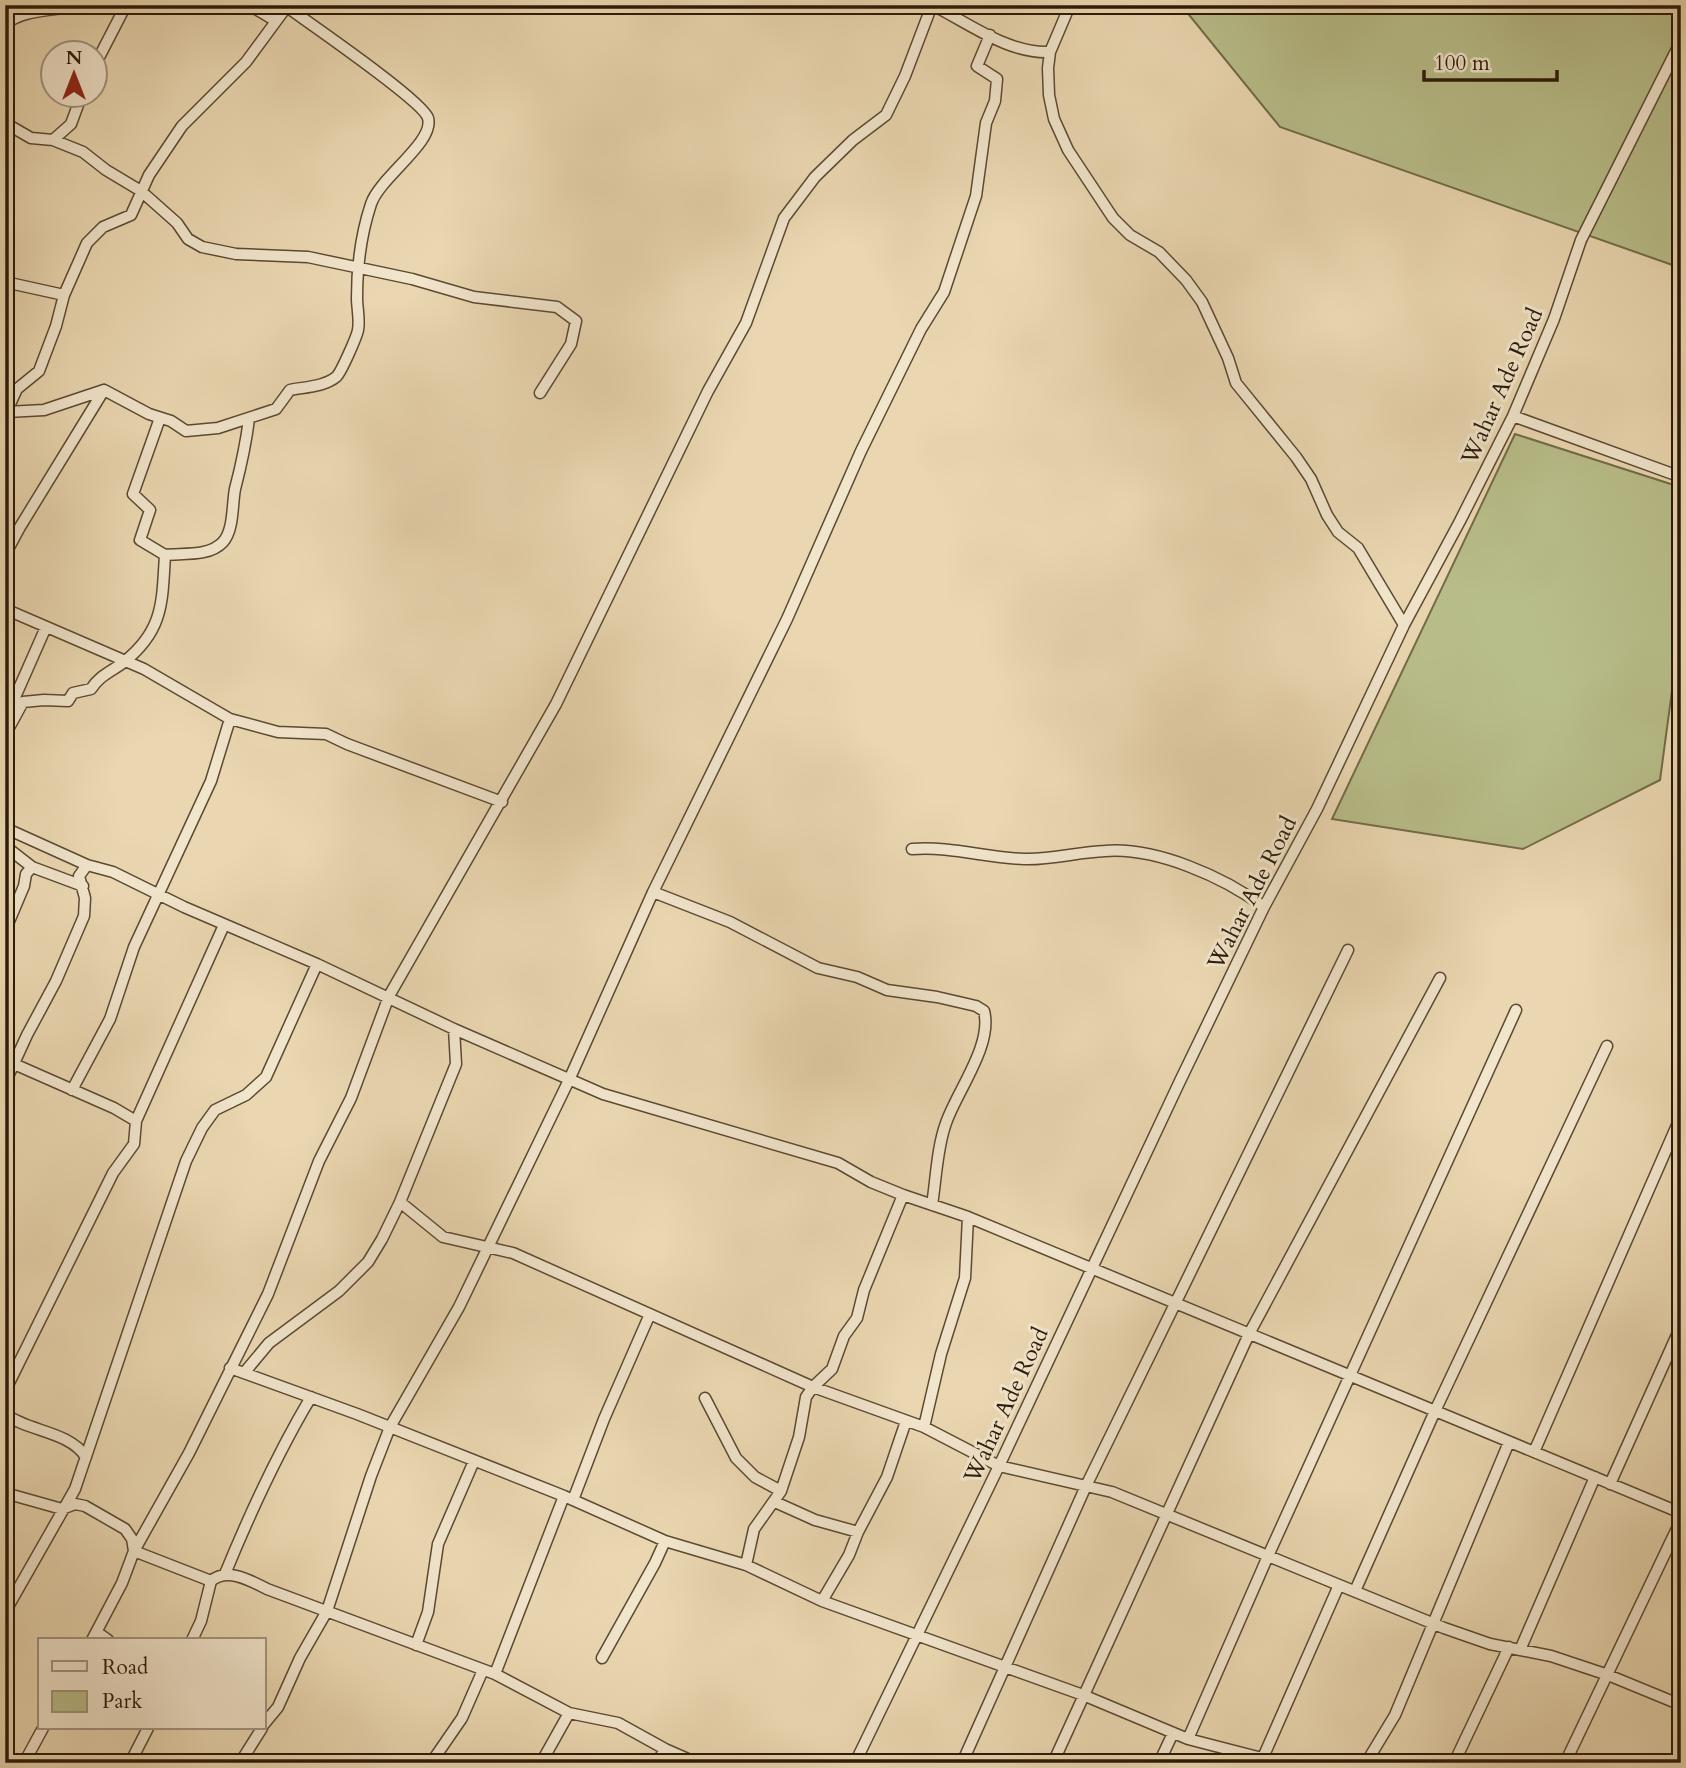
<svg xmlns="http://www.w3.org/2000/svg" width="1686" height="1768" font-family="Cardo,serif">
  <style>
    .green { fill: #b8be8a; stroke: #726c49; stroke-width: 2 }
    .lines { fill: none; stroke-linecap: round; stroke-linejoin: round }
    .minor-casing { stroke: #5b4a32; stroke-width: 13 }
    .minor { stroke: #f1e5cc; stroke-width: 10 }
    .labels { text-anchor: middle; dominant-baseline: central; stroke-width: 6; stroke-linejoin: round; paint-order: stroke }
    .street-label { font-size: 23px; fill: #2b1b08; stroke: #f1e5cc }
  </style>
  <rect width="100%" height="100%" fill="#ead7b1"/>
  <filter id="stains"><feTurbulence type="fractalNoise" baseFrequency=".00286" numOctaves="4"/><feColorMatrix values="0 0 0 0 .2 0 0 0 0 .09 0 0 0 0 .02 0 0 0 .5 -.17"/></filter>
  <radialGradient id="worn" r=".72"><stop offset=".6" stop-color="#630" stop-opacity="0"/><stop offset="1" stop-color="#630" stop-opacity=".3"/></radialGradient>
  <path class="green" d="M 1181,5 L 1681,5 L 1681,268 L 1280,127 Z
    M 1515,434 L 1677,486 L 1681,479 L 1681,624 L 1660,780 L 1523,849 L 1332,819 Z"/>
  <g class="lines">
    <defs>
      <path id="minor" d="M 249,5 L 276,21
        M 932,5 C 969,23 1008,54 1050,52
        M 1070,5 L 1050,52 L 1048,68 L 1049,95 L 1054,119 L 1068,150 L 1113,218 L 1130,235 L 1159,252 L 1186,280 L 1202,302 L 1228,358 L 1236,383 L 1296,457 L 1311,479 L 1327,515 L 1338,532 L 1358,548 L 1404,625
        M 5,24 C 27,8 52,12 76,5
        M 94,67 L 126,5
        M 5,123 L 31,138 L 53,140 L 83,152 L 106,170 L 141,191 L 177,223 L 188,239 L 202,247 L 236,254 L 308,257 L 412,279 L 474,297 L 557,307 L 576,321 L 571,344 L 540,393
        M 53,140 L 71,124 L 82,94
        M 5,282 L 64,295
        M 7,412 L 44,410 L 104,390 L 149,414 L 171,421 L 186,431 L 218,428 L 276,409 L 290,390 C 304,387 324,387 336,377 C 341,373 357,336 358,330 C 360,320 357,308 357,298 C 357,265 361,234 371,204 C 380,177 435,142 428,118 C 423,101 309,23 287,7
        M 5,415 L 17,389 L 39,371 L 56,326 L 64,295 L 87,243 L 103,227 L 131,215 L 149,175 L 182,126 L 246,62 L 288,5
        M 1513,416 L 1681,477
        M 5,555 L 20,527 L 104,390
        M 165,555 C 183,553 209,557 223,542 C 234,530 232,504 235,489 C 241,466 246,443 249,419
        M 5,609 L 144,669 L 230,719 L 278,732 L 326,734 L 347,744 L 502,802
        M 5,720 L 46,627
        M 5,735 L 23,702 L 44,700 L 68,701 L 73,693 L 91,689 C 100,675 111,672 124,662 C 164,630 162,602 165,555 L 140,540 L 150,510 L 133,494 L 160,418
        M 5,828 L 87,865 L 113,872 L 184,907 L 317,964 L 454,1029 L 603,1094 L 838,1163 L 871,1182 L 903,1195 L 968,1217 L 1681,1513
        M 5,846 L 32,867 L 26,874 L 24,886 L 5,931
        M 912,849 C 951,846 986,858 1024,859 C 1051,860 1078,852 1105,851 C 1156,847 1224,877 1264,907
        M 32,867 L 83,886
        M 653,892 L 730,922 L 818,968 L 857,977 L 887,990 L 937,997 L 976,1006 L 984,1011 C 993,1045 957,1091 946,1123 C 937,1147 936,1180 932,1205
        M 5,1060 L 114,1108 L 136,1121 L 134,1144 L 113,1173 L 5,1391
        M 5,1083 L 27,1035 L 56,981 L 84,916 L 85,898 L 79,876 L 87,865
        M 72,1090 L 110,1019 L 134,947 L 211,781 L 230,719
        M 136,1121 L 224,925
        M 400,1202 L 443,1237 L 513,1253 L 813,1387 L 924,1427 L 999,1466 L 1112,1492 L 1444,1628 L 1490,1644 L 1551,1656 L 1608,1675 L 1681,1705
        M 230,1368 L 357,1414 L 564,1496 L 665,1541 L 746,1565 L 822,1601 L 1083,1695 L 1188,1739 L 1281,1763
        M 244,1373 L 269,1343 L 339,1291 L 368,1262 L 382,1239 L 400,1202 L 456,1064 L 454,1029
        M 705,1398 L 736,1458 L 755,1477 L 781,1491
        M 5,1414 C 29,1432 69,1431 86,1457
        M 924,1427 L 941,1354 L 965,1278 L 968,1217
        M 1534,1452 L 1681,1116
        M 1610,1484 L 1681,1326
        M 5,1493 L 62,1509 L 75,1504 L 85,1506 L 125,1529 L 132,1539 L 134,1551 L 211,1581 C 228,1567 251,1581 267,1589 L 495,1674 L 569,1713 L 618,1723 L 665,1749 L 697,1763
        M 573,1500 L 604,1419 L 650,1314
        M 775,1502 L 815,1520 L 858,1532
        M 746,1565 L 754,1529 L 781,1491 L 799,1437 L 806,1397 L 813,1387 L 832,1369 L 844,1336 L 857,1318 L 864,1290 L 903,1195
        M 225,1574 C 250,1513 277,1454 311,1397
        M 1355,1591 L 1435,1411 L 1607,1046
        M 822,1601 L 849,1555 L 858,1532 L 887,1477 L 906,1421
        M 5,1612 L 75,1489 L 186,1161 L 202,1128 L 215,1110 L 246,1095 L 266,1077 L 317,964
        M 97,1632 L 108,1640
        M 92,1640 L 122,1583 L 134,1551 L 189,1453 L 268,1294 L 319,1161 L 351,1098 L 389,996 L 556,704 L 708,391 L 746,323 L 784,218 L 815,177 L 853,140 L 886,115 L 905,76 L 932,5
        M 192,1640 L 201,1621 L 211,1581
        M 416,1645 L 428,1612 L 438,1544 L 474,1461
        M 1520,1650 L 1595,1477
        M 602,1658 L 655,1563 L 665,1541
        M 495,1674 L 564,1496
        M 264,1724 L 278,1707 L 300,1658 L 327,1611 L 371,1476 L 390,1427 L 459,1307 L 569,1080 L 653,892 L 787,619 L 861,451 L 921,329 L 944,292 L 976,196 L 986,123 L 995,101 L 997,79 L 977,66 L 990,35
        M 1188,1739 L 1268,1556 L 1516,1010
        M 1261,1762 L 1339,1585
        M 24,1763 L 43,1728
        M 130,1763 L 148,1728
        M 240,1763 L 262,1728
        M 431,1763 L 462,1718 L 483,1670
        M 541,1763 L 569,1713
        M 657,1763 L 665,1749
        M 855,1763 L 999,1466 L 1180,1081 L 1264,907 L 1317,809 L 1404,625 L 1460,521 L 1513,416 L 1554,319 L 1581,240 L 1681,41
        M 962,1763 L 1086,1486 L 1348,950
        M 1053,1763 L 1249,1334 L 1440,978
        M 1159,1763 L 1173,1733
        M 1366,1763 L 1395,1715 L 1509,1442
        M 1454,1763 L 1509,1647
        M 1565,1763 L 1681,1520"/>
    </defs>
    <use href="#minor" class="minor-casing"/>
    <use href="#minor" class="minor"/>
  </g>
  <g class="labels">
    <g class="street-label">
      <text transform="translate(1502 386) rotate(-66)">Wahar Ade Road</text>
      <text transform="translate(1252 893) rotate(-63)">Wahar Ade Road</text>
      <text transform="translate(1006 1405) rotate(-65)">Wahar Ade Road</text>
    </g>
  </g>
  <rect width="1686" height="1768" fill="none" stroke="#ead7b1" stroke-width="28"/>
  <rect x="7" y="7" width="1672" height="1754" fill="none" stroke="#2b1b08" stroke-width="3.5"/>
  <rect x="14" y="14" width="1658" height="1740" fill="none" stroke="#2b1b08" stroke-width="2"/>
  <rect x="38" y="1638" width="228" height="91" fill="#f1e5cc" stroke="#a2947e" stroke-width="2"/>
  <rect x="52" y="1661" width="35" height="10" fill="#f1e5cc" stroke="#a2947e" stroke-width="2"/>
  <text x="102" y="1674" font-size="21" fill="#2b1b08">Road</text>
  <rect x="52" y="1691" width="35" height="21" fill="#b8be8a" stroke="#a2947e" stroke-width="2"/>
  <text x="102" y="1708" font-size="21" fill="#2b1b08">Park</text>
  <g transform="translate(74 74)"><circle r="33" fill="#f1e5cc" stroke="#a2947e" stroke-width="2"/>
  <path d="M0-5L12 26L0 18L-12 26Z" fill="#8f2418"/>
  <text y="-10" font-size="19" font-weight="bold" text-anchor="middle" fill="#2b1b08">N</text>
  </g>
  <path d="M1424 70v10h133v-10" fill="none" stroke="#2b1b08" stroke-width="3.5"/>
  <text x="1434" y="70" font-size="21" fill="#2b1b08" stroke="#f1e5cc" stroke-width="5" paint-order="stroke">100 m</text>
  <rect width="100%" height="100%" filter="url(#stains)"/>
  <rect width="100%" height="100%" fill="url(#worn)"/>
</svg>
